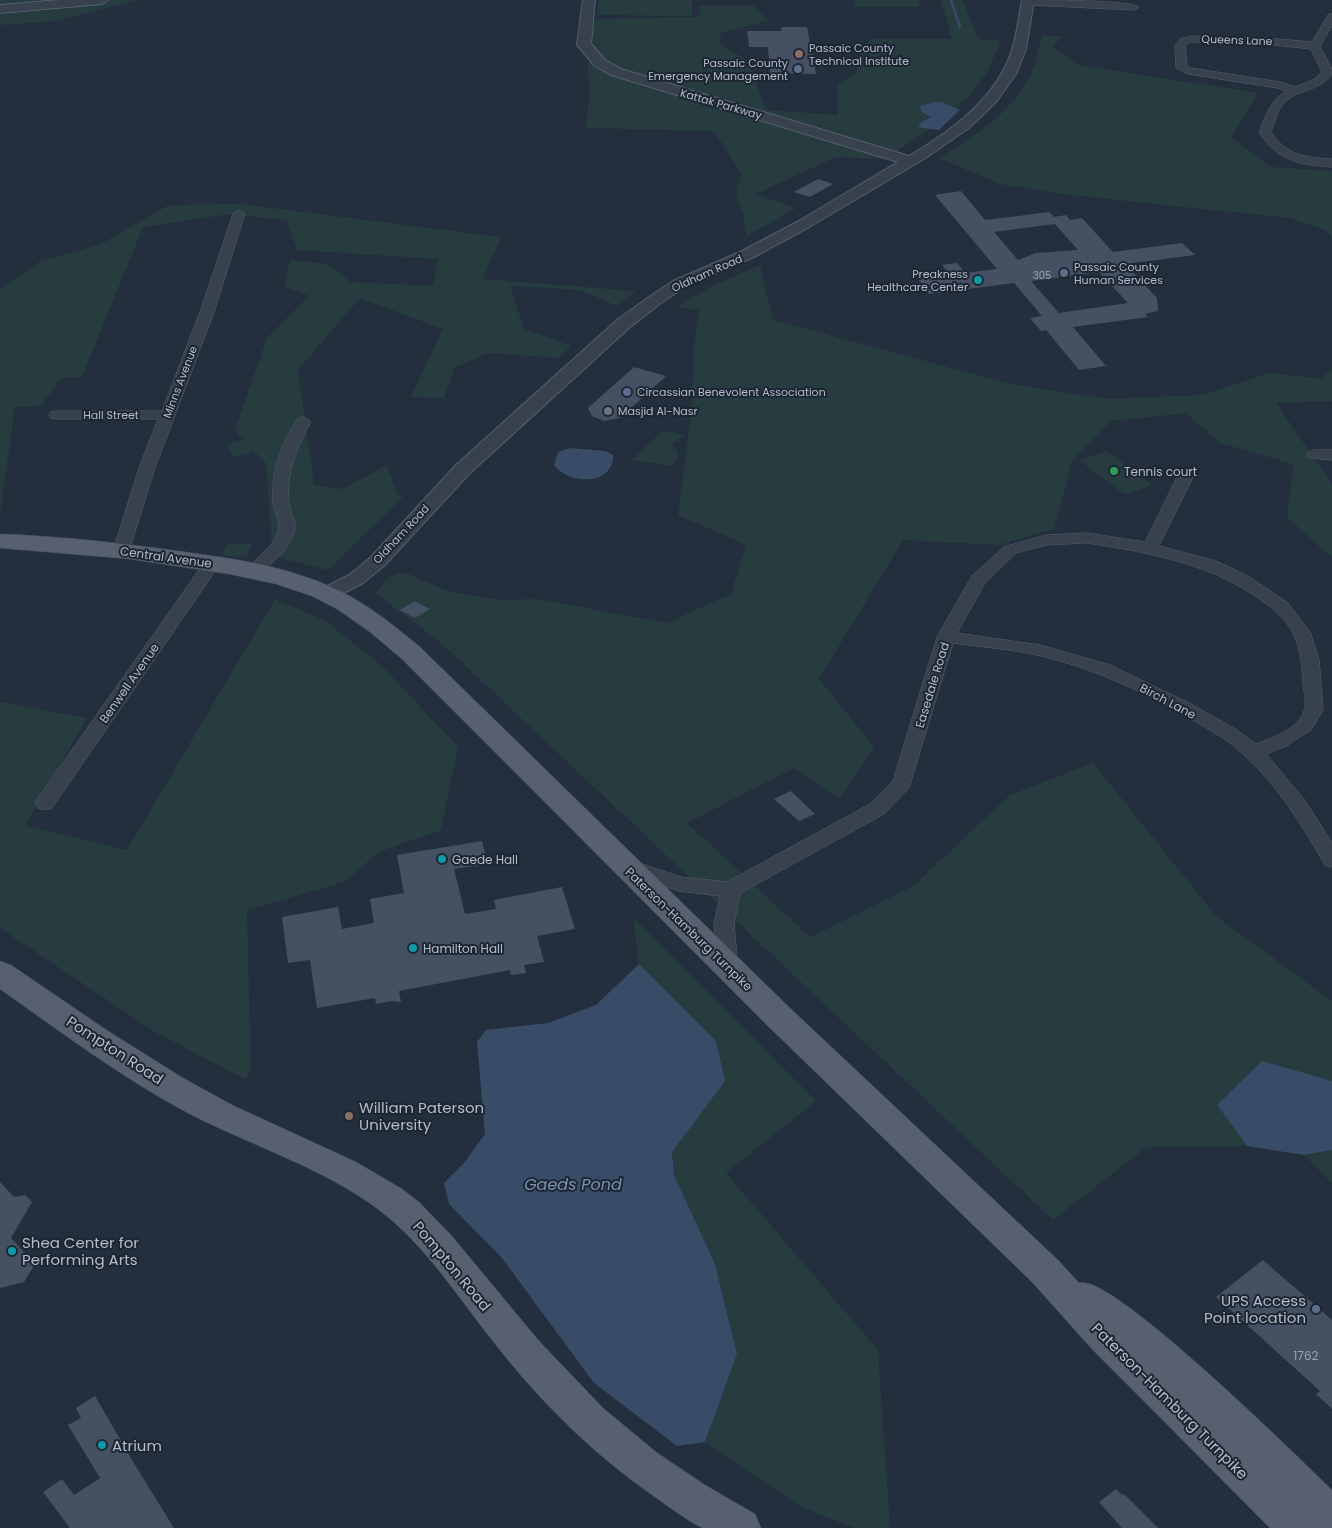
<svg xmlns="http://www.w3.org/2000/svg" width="1332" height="1528" font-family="Poppins,sans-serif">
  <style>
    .green { fill: #263c3f }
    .water { fill: #394c67 }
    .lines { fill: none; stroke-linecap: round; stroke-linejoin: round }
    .stream { stroke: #394c67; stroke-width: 2.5 }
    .building { fill: #455162; fill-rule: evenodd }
    .minor-casing { stroke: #565f6c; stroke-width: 1 }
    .tertiary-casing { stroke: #565f6c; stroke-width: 2 }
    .primary-casing { stroke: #414a57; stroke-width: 1 }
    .minor { fill: #38414e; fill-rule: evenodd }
    .tertiary { fill: #38414e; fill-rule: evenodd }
    .primary { fill: #56606e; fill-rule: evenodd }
    .education-dot { fill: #8d6e63; stroke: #1d2633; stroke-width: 2 }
    .service-dot { fill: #5c6f8a; stroke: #1d2633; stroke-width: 2 }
    .culture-dot { fill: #0f9aa8; stroke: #1d2633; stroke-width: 2 }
    .worship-dot { fill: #6b7280; stroke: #1d2633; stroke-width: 2 }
    .leisure-dot { fill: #2e9e5b; stroke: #1d2633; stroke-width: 2 }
    .labels { text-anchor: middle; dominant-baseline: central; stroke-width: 4; stroke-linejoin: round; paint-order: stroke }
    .number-label { font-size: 10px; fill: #98a1af }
    .far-street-label { font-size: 11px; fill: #b4bcc9; stroke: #1d2633 }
    .far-poi-label { font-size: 11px; fill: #b4bcc9; stroke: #1d2633; text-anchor: start }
    .poi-label { font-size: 12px; fill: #b4bcc9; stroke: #1d2633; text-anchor: start }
    .street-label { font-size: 12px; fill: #b4bcc9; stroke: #1d2633 }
    .near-number-label { font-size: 12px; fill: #98a1af }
    .near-street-label { font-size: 15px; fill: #b4bcc9; stroke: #1d2633 }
    .near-poi-label { font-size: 15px; fill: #b4bcc9; stroke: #1d2633; text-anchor: start }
    .near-water-label { font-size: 16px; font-style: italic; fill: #7c92b1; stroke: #1d2633 }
  </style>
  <rect width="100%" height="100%" fill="#242f3e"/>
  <path class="green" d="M 0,0 L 138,0 L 55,21 L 0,25 Z
    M 599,0 L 692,0 L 692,16 L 597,15 Z
    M 854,0 L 918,0 L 919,7 L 855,7 Z
    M 941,0 L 963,0 L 978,39 L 1000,41 L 988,71 L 970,95 L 943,120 L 900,149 L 884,159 L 836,157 L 756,194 L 796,208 L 747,236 L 743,214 L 736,195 L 741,173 L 714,131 L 586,128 L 590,89 L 587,75 L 595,19 L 700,17 L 699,6 L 755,6 L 768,21 L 721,33 L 719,43 L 748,61 L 766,110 L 838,115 L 838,84 L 857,72 L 862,47 L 872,39 L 952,39 Z
    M 1042,36 L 1063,36 L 1053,46 L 1078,65 L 1258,93 L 1231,137 L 1271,167 L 1332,171 L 1332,239 L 1326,230 L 1289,218 L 1061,194 L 1000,184 L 939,158 C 974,136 1010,114 1030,77 C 1036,65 1038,49 1042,36 Z
    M 240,204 L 501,237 L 483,279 L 636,291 L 617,306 L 580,290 L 510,286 L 524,329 L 572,346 L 557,358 L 488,353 L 454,368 L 444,398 L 411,397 L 443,329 L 360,298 L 298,370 L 314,485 L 343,489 L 387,465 L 398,496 L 403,497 L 328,570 L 264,554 L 272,546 L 266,463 L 250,447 L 253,452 L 233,457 L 226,444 L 243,440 L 235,430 L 267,338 L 309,296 L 284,286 L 290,260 L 326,264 L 351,282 L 433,286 L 438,259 L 297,250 L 287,220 L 230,214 L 143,227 L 82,377 L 61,378 L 41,406 L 15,407 L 0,514 L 0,289 L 39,262 L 101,244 L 169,205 Z
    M 760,265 L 773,320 L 1007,383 L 1107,399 L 1201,395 L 1270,373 L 1322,379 L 1332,368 L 1332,401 L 1276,403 L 1332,484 L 1332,558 L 1287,517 L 1293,464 L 1220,443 L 1186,413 L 1111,421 L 1072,461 L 1054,529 L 999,545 L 903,540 L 819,679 L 874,747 L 839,799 L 794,768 L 687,823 L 810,937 L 913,886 L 1010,795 L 1093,763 L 1217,917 L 1332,1001 L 1332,1081 L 1324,1079 L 1217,1105 L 1247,1146 L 1147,1147 L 1053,1220 L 439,641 L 375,593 L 389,577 L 404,572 L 450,592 L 500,600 L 538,599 L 667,623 L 731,594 L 746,545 L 678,515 L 691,416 L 694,348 L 699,310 L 677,307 L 710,287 Z
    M 670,431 L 684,435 L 672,445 L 679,453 L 673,466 L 632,460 L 660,433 Z
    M 1106,451 L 1150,483 L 1149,486 L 1127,494 L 1121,492 L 1079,460 Z
    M 228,543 L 252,544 L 246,557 L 222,556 Z
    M 275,599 L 324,620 L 382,666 L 458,747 L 441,830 L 379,852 L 344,882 L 247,910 L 251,1071 L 245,1079 L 155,1032 L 0,928 L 0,702 L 87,718 L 25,826 L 127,850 Z
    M 633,917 L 816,1101 L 726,1173 L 878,1350 L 890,1528 L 854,1528 L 804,1508 L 705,1442 L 737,1354 L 715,1264 L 674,1175 L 672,1151 L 724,1081 L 716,1041 L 639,964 Z
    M 1332,1150 L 1332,1183 L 1304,1155 Z"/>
  <path class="water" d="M 936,102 L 944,103 L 960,110 L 939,130 L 922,128 L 918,126 L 920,123 L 931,117 L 921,112 L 920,106 Z
    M 570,448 L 605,451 L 613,455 C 614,486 568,485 554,465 L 558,452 Z
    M 639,964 L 716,1041 L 725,1081 L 672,1152 L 674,1175 L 715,1264 L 737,1354 L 705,1442 L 677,1446 L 594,1383 L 502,1258 L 449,1204 L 444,1183 L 464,1163 L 485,1134 L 477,1042 L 486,1030 L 548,1023 L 596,1005 Z
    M 1262,1061 L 1332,1081 L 1332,1150 L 1304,1155 L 1247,1146 L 1217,1105 Z"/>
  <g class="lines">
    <path class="stream" d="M 951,0 L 960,27"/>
  </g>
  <path class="building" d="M 781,27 L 807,27 L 816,74 L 770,73 L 768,47 L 749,47 L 747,31 L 782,31 Z
    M 818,179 L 833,184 L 810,197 L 794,192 Z
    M 961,191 L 985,220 L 1049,212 L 1054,217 L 1066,215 L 1070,220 L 1082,218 L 1113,252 L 1182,243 L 1195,255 L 1125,264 L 1157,298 L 1158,311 L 1145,314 L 1148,317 L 1073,327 L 1106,366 L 1079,370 L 1046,330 L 1041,331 L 1030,318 L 1042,316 L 1014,283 L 929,294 L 918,279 L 950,275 L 942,265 L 957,263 L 965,273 L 997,269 L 935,195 ZM 1055,224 L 1078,250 L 1036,253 L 1018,260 L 994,232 ZM 1099,272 L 1128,303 L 1059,313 L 1031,281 Z
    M 634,367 L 666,376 L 620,418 L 604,421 L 592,416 L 588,408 Z
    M 415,601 L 430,609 L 415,618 L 400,610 Z
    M 791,791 L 815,814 L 799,821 L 774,799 Z
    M 482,841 L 488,864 L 454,869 L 465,914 L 496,909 L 494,900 L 562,887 L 575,929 L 537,936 L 544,962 L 524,965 L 526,973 L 511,975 L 510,970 L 399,991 L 401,1002 L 392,1001 L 376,1004 L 375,998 L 317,1008 L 310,960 L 288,963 L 282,917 L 338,907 L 342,929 L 374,923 L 370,899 L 404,893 L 397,855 Z
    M 0,1182 L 14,1197 L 25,1195 L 32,1202 L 11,1238 L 35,1264 L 24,1282 L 0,1288 Z
    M 1263,1260 L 1332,1320 L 1332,1409 L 1316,1394 L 1320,1391 L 1216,1297 Z
    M 95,1396 L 135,1465 L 174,1528 L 70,1528 L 43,1492 L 62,1479 L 74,1495 L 100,1478 L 68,1425 L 81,1418 L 76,1408 Z
    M 1116,1489 L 1122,1495 L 1124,1494 L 1158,1528 L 1122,1528 L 1099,1502 Z"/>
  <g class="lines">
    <defs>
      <path id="minor" d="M 1024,0 C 1042,0 1130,0 1139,7 L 1134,10 L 1028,5 L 1024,4 Z
        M 1332,14 L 1332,26 L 1320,46 L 1332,69 L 1332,74 C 1319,92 1297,89 1284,103 C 1277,110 1275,123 1271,132 C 1285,155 1307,158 1332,159 L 1332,167 C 1300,165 1277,161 1259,132 C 1266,116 1270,100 1286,91 L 1277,88 L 1188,74 L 1176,68 L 1175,46 L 1180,39 L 1191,36 L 1265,38 L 1312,42 L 1328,15 ZM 1191,42 L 1265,44 L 1311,49 L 1322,72 L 1315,79 L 1296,87 L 1280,82 L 1191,68 L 1187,66 L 1185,46 Z
        M 239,210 L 245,214 L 214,312 L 155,468 L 129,551 L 127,554 L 115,554 L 113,551 L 139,468 L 158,419 L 56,419 L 51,418 L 49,415 L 51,412 L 56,411 L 162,411 L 200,312 L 233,214 Z
        M 303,417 L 308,419 L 311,422 C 297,445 285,476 289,503 C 290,512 296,520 295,529 C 292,547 272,562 260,575 L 248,575 L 246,571 L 248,567 C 258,557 273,547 278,532 C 281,522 274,513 273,503 C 270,475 282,441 298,419 Z
        M 1314,450 L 1332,450 L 1332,460 L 1309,458 L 1306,455 L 1309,452 Z
        M 1186,470 L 1192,472 L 1194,475 L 1159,546 L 1216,561 L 1248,576 L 1288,603 L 1310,632 L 1319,659 L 1323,710 L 1311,730 L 1286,746 L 1266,754 L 1304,799 L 1332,843 L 1332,867 L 1325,865 C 1302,825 1277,784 1242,753 C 1225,737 1202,726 1182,714 C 1142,692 1101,672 1057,660 C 1023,650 988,648 953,643 L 909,788 L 884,814 L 740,893 L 734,924 L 738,968 L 735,974 L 728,976 L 721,974 L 718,968 L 714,924 L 720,896 L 679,891 L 623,872 L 620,867 L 623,862 L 630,860 L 681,877 L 727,882 L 870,804 L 893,781 L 937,637 L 972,576 L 1004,547 L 1046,535 L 1087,533 L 1145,542 L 1178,475 L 1180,472 ZM 1087,543 C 1146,552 1204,562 1255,596 C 1270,606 1284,616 1293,633 C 1301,649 1302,667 1303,684 C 1304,692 1307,704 1304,711 C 1299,729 1272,738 1256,744 L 1237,730 L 1191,704 L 1110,665 L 1040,645 L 957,633 L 985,583 L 1016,553 L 1047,545 Z
        M 212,559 L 218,560 L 220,564 L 52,808 L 45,810 L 38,808 L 35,803 L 38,798 L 206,560 Z"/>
      <path id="tertiary" d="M 59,0 L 108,0 L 102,4 L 0,13 L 0,5 Z
        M 583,0 L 595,0 L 591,44 L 605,60 L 621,69 L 909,156 C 951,131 997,98 1012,50 C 1017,34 1019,16 1022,0 L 1034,0 L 1026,49 L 1016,74 L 996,102 L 969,128 L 924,159 L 809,227 L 754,257 L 685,287 L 661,303 L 629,328 L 470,473 L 384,566 L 363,583 L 334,598 L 327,600 L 320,598 L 317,594 L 320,590 L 349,575 L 370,558 L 456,465 L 617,320 L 649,297 L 673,281 L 742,251 L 799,221 L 898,162 L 611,75 L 595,66 L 577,45 Z"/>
      <path id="primary" d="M 0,534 C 60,536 119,543 178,551 C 229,558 281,565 329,586 C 363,600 392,624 420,647 L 791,1009 L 1058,1260 L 1079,1283 C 1110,1271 1301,1460 1332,1490 L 1332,1528 L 1270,1528 L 1091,1348 L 1032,1282 L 769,1027 L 402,659 L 370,632 L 337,609 L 312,596 L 276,584 L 229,574 L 130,559 L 0,548 Z
        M 0,961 L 11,965 L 108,1031 L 183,1078 L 232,1105 L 356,1162 L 402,1189 L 419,1202 L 451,1235 L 539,1341 L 603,1408 L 656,1452 L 705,1485 L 755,1514 L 761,1528 C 749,1528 713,1528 703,1528 C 692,1524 662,1502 651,1494 C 592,1453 540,1401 496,1345 C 463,1304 434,1258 395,1223 C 338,1172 255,1148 188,1113 C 122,1078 61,1032 0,989 Z"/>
    </defs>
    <use href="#minor" class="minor-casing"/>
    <use href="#tertiary" class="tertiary-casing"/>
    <use href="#primary" class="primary-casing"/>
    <use href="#minor" class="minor"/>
    <use href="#tertiary" class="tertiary"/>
    <use href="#primary" class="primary"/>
  </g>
  <g class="education-dot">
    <circle cx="799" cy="54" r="5"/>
    <circle cx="349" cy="1116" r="5"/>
  </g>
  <g class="service-dot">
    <circle cx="798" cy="69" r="5"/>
    <circle cx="1064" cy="273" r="5"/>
    <circle cx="627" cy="392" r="5"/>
    <circle cx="1316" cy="1309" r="5"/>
  </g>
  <g class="culture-dot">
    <circle cx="978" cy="280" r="5"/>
    <circle cx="442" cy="859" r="5"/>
    <circle cx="413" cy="948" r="5"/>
    <circle cx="12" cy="1251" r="5"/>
    <circle cx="102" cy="1445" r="5"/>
  </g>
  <circle class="worship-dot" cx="608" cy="411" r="5"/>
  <circle class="leisure-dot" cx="1114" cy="471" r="5"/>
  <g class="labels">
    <g class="number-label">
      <text x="1042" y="275">305</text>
    </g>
    <g class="far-street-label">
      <text transform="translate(1237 40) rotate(2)">Queens Lane</text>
      <text transform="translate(721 104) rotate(16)">Kattak Parkway</text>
      <text transform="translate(707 273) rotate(-24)">Oldham Road</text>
      <text transform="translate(180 382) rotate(-69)">Minns Avenue</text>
      <text x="111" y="415">Hall Street</text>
      <text transform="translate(401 534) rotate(-47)">Oldham Road</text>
    </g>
    <g class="far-poi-label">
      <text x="809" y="48">Passaic County<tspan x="809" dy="13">Technical Institute</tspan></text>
      <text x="788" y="63" text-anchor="end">Passaic County<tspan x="788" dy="13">Emergency Management</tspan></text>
      <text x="1074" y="267">Passaic County<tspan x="1074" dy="13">Human Services</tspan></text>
      <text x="968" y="274" text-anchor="end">Preakness<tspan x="968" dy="13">Healthcare Center</tspan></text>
      <text x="637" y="392">Circassian Benevolent Association</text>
      <text x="618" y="411">Masjid Al-Nasr</text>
    </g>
    <g class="poi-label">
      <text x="1124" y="471">Tennis court</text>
      <text x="452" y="859">Gaede Hall</text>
      <text x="423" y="948">Hamilton Hall</text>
    </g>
    <g class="street-label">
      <text transform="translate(166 557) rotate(8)">Central Avenue</text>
      <text transform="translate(129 683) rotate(-55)">Benwell Avenue</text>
      <text transform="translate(932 685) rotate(-73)">Easedale Road</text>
      <text transform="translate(1168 701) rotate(28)">Birch Lane</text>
      <text transform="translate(689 929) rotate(44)">Paterson-Hamburg Turnpike</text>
    </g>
    <g class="near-number-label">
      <text x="1306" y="1355">1762</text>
    </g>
    <g class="near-street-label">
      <text transform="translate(115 1050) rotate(33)">Pompton Road</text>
      <text transform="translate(452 1266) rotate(50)">Pompton Road</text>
      <text transform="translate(1170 1401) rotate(45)">Paterson-Hamburg Turnpike</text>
    </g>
    <g class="near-poi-label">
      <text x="359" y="1107">William Paterson<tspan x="359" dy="17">University</tspan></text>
      <text x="22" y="1242">Shea Center for<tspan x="22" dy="17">Performing Arts</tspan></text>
      <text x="1306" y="1300" text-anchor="end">UPS Access<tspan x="1306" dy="17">Point location</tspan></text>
      <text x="112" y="1445">Atrium</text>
    </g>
    <g class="near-water-label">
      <text x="573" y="1184">Gaeds Pond</text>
    </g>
  </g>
</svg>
